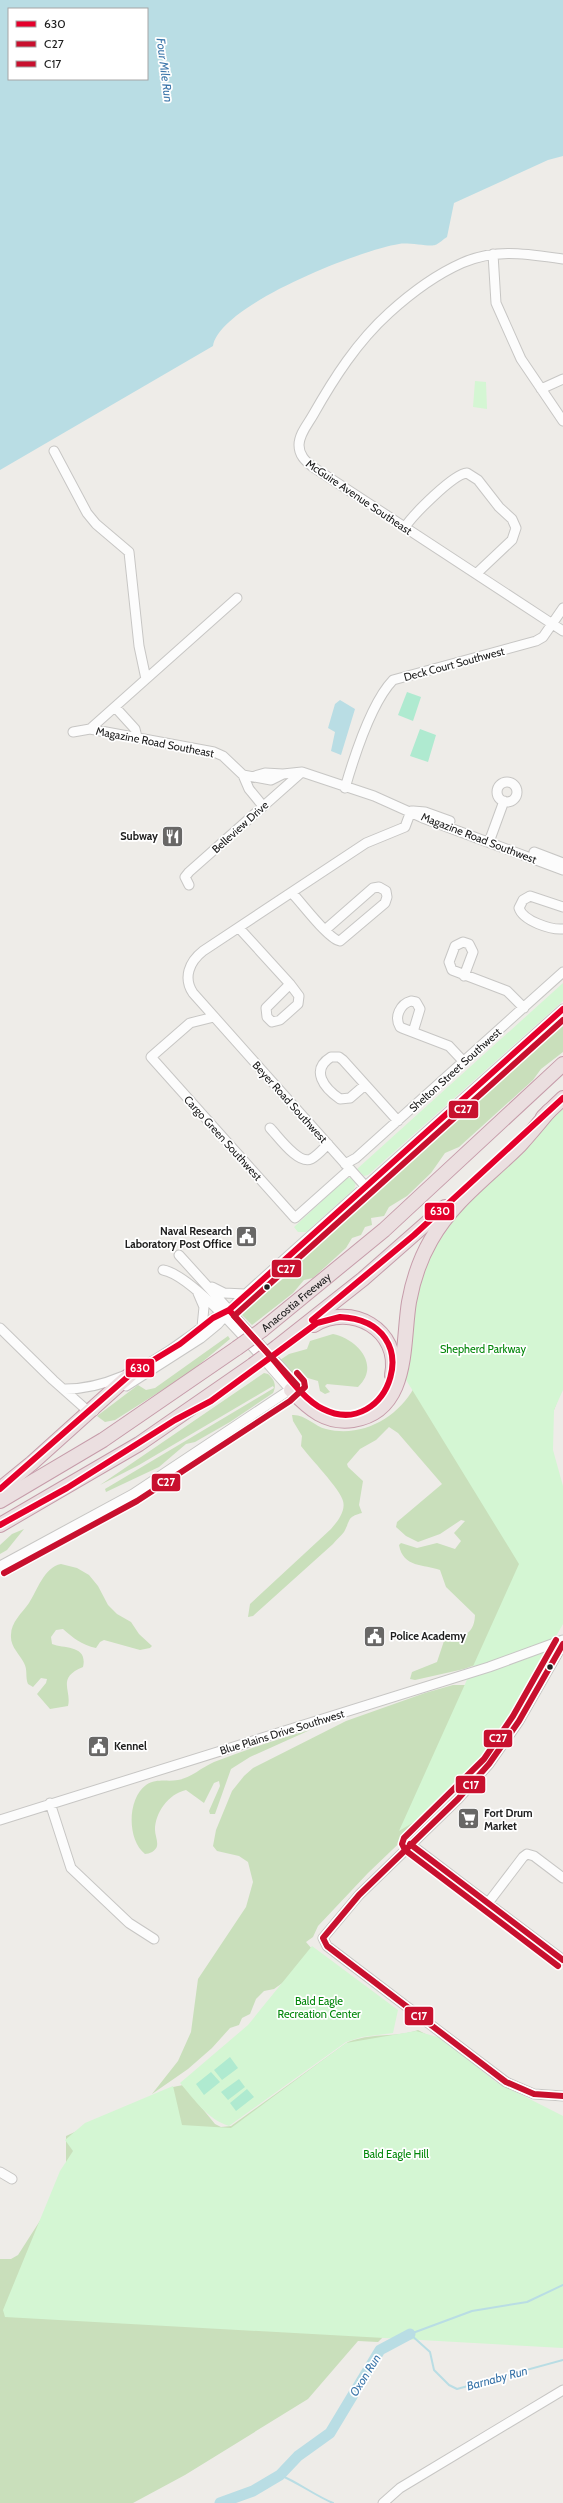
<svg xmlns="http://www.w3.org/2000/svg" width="563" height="2503" font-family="Cabin,sans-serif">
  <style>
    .forest { fill: #c9dfbb }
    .park { fill: #d4f6d3 }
    .pitch { fill: #afead0 }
    .water { fill: #b9dde4; fill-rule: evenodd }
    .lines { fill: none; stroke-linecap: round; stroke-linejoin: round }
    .stream { stroke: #b9dde4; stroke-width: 2 }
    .river { stroke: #b9dde4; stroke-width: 11 }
    .minor-casing { stroke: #c7c6c4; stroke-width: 11 }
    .highway-casing { stroke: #c69caa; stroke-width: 16 }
    .minor { stroke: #fcfcfc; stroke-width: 9 }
    .highway { stroke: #ebdfe0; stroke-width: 14 }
    .highway-bridge-casing { stroke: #c69caa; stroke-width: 16; stroke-linecap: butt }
    .highway-bridge { stroke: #ebdfe0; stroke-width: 14 }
    .bus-1-casing { stroke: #fff; stroke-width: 9 }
    .bus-2-casing { stroke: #fff; stroke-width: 9 }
    .bus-3-casing { stroke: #fff; stroke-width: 9 }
    .bus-1 { stroke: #e4002b; stroke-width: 6 }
    .bus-2 { stroke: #c8102e; stroke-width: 6 }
    .bus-3 { stroke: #c8102e; stroke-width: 6 }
    .bus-dot { fill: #202020; stroke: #fff; stroke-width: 1.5 }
    .labels { text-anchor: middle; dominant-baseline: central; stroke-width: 3.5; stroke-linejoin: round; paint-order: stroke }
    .street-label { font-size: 11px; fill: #202020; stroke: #fff }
    .poi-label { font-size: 11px; font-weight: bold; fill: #202020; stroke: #fff; text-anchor: start }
    .park-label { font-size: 11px; fill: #018608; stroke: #fff }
    .water-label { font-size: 12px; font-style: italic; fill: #3c76aa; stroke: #fff }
    .line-badge { stroke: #fff; stroke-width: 1.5 }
    .badge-label { font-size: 11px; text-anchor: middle; font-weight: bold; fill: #fff }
  </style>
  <rect width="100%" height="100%" fill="#eeece8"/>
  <path class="forest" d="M 563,1024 L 563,1052 L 541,1069 L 533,1080 L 459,1147 L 445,1153 L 431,1173 L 407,1196 L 389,1207 L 384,1216 L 371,1218 L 372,1225 L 365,1227 L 361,1235 L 352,1238 L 346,1248 L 313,1278 L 304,1280 L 293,1293 L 252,1325 L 242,1315 L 249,1306 L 284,1278 L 371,1194 L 538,1041 Z
    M 333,1334 C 357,1339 381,1365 358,1387 L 327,1384 L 325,1386 L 330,1392 L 325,1394 L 320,1391 L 318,1381 L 294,1374 L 280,1360 L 289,1354 L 307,1349 L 310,1341 Z
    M 228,1336 L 230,1339 L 189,1373 L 115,1420 L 105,1422 L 97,1416 L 138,1385 L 146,1390 L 155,1388 Z
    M 264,1373 L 268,1374 C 274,1379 277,1385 273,1393 L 230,1422 L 195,1442 L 186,1444 L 159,1467 L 106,1492 L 105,1489 L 274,1388 L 273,1386 L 139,1465 L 100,1485 Z
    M 563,1386 L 551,1418 L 563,1621 L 500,1656 L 464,1669 L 415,1680 L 410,1679 L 412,1672 L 437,1662 L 444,1641 C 458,1635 474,1639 475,1615 L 446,1587 L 440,1570 C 424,1564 403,1568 399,1545 L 401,1543 L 417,1548 L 437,1543 L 455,1549 L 461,1541 L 454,1533 L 465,1521 L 461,1520 L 440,1534 L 418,1542 L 406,1536 L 396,1527 L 397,1522 L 442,1484 L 398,1433 L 389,1427 L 376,1440 L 360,1449 L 347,1464 L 348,1467 L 363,1481 L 359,1505 L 362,1513 C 347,1517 351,1519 344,1532 C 341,1536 336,1540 333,1544 L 253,1616 L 248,1617 L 250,1604 L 331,1529 C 337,1522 346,1511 343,1501 C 341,1490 309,1457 301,1446 L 302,1436 L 293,1421 L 292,1415 C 305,1414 314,1426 326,1429 C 362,1438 397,1418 414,1388 Z
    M 24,1529 L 7,1550 L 0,1554 L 0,1545 L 12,1534 Z
    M 61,1564 L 77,1568 L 89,1575 L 98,1586 L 108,1605 L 117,1614 L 131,1622 L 139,1634 L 152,1646 L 150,1648 L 140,1650 L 104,1640 L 100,1642 L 96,1648 C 82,1645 73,1638 63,1629 L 56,1630 L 51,1637 L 52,1644 C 65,1649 88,1645 83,1667 C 56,1678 72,1690 68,1706 L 50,1709 L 37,1694 L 46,1683 L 47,1679 L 41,1678 L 33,1687 L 28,1684 C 25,1677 28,1670 24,1663 C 20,1654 10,1647 11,1635 C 11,1622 22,1613 29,1603 C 37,1591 44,1567 61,1564 Z
    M 550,1651 L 514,1717 L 490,1752 L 438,1806 L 368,1873 L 318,1926 L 313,1937 L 306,1942 L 312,1949 L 288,1979 L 274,1989 L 264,1991 L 256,1999 L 250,2014 L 242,2018 L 239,2025 L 230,2028 L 212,2048 L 188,2069 L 152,2094 L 178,2061 L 191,2032 L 198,1979 L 246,1907 L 253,1882 L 248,1862 L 239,1856 L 217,1851 L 213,1846 L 216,1830 L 232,1791 L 244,1776 L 253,1768 L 346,1721 L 425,1693 L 453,1685 L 467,1685 Z
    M 310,1730 L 250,1757 L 231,1769 L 215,1814 L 210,1814 L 209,1811 L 220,1786 L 219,1781 L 214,1783 L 204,1803 L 186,1790 C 168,1794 155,1813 155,1830 C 155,1835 158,1841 157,1846 C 156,1851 149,1854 145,1854 C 127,1840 127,1799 146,1785 C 157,1778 167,1782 178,1780 C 191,1778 202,1767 214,1762 C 245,1750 278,1739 310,1730 Z
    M 418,2030 L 431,2037 L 383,2337 L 378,2342 L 358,2341 L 308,2399 L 185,2475 L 133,2503 L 0,2503 L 0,2259 L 11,2259 L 18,2255 L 43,2216 L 66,2163 L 66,2136 L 173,2087 L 183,2085 L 215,2124 L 221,2127 L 231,2126 L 348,2042 C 374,2032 395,2038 418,2030 Z"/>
  <path class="park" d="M 475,381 L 486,382 L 487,409 L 473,407 Z
    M 563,983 L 563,1001 L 368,1175 L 364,1176 L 357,1169 Z
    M 563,1109 L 563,1390 L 554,1410 L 553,1450 L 563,1486 L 563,1624 L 471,1788 L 399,1831 L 519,1564 L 400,1370 L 415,1256 L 431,1230 L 487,1182 Z
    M 347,1178 L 351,1178 L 356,1183 L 354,1189 L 306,1232 L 298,1232 L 294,1227 Z
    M 312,1946 L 398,2010 L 393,2033 L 362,2037 L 346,2042 L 229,2126 C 207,2119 195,2100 180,2083 L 248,2025 Z
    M 416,2031 L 441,2038 L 496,2082 L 563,2116 L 563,2348 L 5,2317 L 3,2310 L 60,2171 L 73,2151 L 65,2140 L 85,2123 L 173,2086 L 182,2125 L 231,2128 L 346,2043 Z"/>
  <path class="pitch" d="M 407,692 L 421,697 L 413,721 L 398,715 Z
    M 420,729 L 436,735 L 428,762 L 410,756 Z
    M 230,2057 L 238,2068 L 222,2080 L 214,2070 Z
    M 211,2072 L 220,2082 L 204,2095 L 196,2084 Z
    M 239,2079 L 245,2087 L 228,2100 L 221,2092 Z
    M 247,2089 L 254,2097 L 236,2111 L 230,2103 Z"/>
  <path class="water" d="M 0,0 L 563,0 L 563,156 L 548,160 L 454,203 L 447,237 C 443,239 439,244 435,245 C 430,247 407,242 399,244 C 360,250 219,305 213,346 L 0,470 ZM 9,9 L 147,9 L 147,79 L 9,79 Z
    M 340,700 L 355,709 L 341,755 L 331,751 L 335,732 L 328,728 L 335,704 Z"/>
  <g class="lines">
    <path class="stream" d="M 563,2285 L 527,2302 L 472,2311 L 410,2334 L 430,2352 L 434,2370 L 449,2385 L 457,2389 L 563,2360
      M 280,2475 C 299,2483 314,2495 333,2503"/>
    <path class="river" d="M 220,2503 L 253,2491 L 280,2475 L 298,2456 L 330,2433 L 380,2350 L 410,2334"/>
    <defs>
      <path id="minor" d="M 493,254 L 496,303 L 521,359 L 563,421
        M 563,259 C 527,254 496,248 462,263 C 435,275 411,293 389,313 C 357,342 334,378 313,415 C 308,424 299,434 299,445 C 299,455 305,461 313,467 L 563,631
        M 541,389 L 563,379
        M 54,451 L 87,513 L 96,524 L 129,552 L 139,646 L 146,679
        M 405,527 C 413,515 453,474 467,473 L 478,480 L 499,507 L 512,519 L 516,528 L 512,540 L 476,574
        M 115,707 L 135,729 L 137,737
        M 90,729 L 237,598
        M 73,732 L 90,729 L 214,752 L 223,756 L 243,775 L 271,780 L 283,774 L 265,773 L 255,776
        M 283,774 L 302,772 L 374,796 L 423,818 L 563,870
        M 243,775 L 249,789 L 263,806
        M497 792a10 10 0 1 1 20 0a10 10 0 1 1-20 0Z
        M 345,788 C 354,757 372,702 393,680 L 536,641 L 543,637 L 563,608
        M 413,811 L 425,812 L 450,821
        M 489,842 L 504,801
        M 534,852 L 563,863
        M 189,885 L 185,877 L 189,872 L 302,772
        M 292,893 C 301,902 329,940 340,941 L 385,903 L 387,897 L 386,891 L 379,887 L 373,888 L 325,930
        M 563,907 L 530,896 L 523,900 L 519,908 C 523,921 551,930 563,929
        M 239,928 L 290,984
        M 464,976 L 473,952 L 469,944 L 463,942 L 455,946 L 449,962 L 452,970 L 507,991 L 524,1008
        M 290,984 L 299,996 L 298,1004 L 280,1020 L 272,1022 L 267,1017 L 266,1008 Z
        M 214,1017 L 190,1023 L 151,1057 L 295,1218 L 350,1169
        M 413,1032 L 420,1009 L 416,1002 L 411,1001 C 400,1004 394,1017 400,1027 L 402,1028 L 449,1046 L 464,1062
        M 365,1085 L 350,1098 L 340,1099 C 324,1088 310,1070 331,1057 L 339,1057 L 343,1060 L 398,1121
        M 270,1128 C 278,1136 298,1165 311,1159 C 317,1156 323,1149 328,1144
        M 345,1164 L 356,1158 L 563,972
        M 366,1187 L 193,993 C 183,978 189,962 203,951 L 366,843 L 405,827 L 411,811
        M 163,1270 C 196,1276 266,1363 291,1390
        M 212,1287 L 224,1293 L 245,1294
        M 198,1293 L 204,1307 L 202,1327
        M 0,1328 L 53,1380 L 89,1412 L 94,1411
        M 126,1386 L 201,1338 L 218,1324 L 239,1300 L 563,1009
        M 63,1389 C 108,1390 151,1365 186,1339 C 200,1330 211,1318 226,1311
        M 0,1566 L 133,1494 L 297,1385 L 179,1255
        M 563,1644 L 519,1721 L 489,1764 L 458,1799 L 359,1895 L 323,1938 L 327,1946 L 506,2082 L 534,2094 L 563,2096
        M 50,1803 L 71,1868 L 129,1923 L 154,1939
        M 0,1820 L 489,1667 L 563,1640
        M 410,1844 L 563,1960
        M 488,1903 L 523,1857 L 527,1854 L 534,1856 L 563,1878
        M 0,2172 L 12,2179
        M 383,2503 L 400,2488 L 563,2390"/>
      <g id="highway">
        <path d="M 543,1117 L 563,1098"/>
        <path d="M 314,1325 C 351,1302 401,1330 392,1375"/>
        <path id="s1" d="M 262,1330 L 384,1230 L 563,1064"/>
        <path d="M 277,1347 L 363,1279 L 445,1207"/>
        <path d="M 291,1390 C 309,1409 326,1424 353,1420 C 410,1411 402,1345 409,1302 C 413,1280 420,1259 431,1240 C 453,1201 489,1176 520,1145 C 530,1134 540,1122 549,1111"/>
        <path d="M 0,1489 L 32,1463 L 132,1373"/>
        <path d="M 0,1501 L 103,1440 L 237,1348"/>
        <path d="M 0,1525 L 139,1444 L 253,1365"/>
      </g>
    </defs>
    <use href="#minor" class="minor-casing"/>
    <use href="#highway" class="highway-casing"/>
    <use href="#minor" class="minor"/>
    <use href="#highway" class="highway"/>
    <defs>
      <path id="highway-bridge" d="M 237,1348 L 262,1330
        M 253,1365 L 277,1347"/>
    </defs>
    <use href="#highway-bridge" class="highway-bridge-casing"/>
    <use href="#highway-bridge" class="highway-bridge"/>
    <defs>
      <path id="bus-1" d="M 229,1310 L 271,1357
        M 340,1317 C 431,1322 389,1442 323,1409 C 304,1400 285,1373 271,1357 L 317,1323 Z
        M 312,1320 L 414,1235 L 563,1098
        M 0,1489 L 132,1373 L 180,1344 L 213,1318 L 229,1310 L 563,1009
        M 0,1525 L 67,1488 L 175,1420 L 211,1401 L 271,1357"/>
      <path id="bus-2" d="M 297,1385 L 234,1316 L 563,1020
        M 4,1573 L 137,1501 L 290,1401 L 305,1387 L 304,1381 L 297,1373
        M 556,1640 L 513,1716 L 484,1759 L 404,1838 L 402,1844 L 405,1850 L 558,1966"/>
      <path id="bus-3" d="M 563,1644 L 519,1721 L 489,1764 L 458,1799 L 359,1895 L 323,1938 L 327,1946 L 506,2082 L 534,2094 L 563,2096
        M 410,1844 L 563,1960"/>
    </defs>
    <use href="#bus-1" class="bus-1-casing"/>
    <use href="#bus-2" class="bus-2-casing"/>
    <use href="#bus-3" class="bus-3-casing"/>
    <use href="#bus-1" class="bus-1"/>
    <use href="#bus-2" class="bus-2"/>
    <use href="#bus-3" class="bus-3"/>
  </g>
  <defs>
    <symbol id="restaurant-square" viewBox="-11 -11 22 22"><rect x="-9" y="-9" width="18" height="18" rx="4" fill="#686766" stroke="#fff"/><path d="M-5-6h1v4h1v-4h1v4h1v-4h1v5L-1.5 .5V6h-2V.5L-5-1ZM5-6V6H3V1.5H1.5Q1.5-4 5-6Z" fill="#fff"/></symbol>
    <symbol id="civic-square" viewBox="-11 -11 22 22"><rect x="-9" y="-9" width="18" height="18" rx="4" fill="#686766" stroke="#fff"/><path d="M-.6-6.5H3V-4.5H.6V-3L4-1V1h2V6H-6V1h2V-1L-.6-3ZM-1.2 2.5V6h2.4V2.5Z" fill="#fff"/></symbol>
    <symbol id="supermarket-square" viewBox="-11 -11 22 22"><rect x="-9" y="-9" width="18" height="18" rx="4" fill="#686766" stroke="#fff"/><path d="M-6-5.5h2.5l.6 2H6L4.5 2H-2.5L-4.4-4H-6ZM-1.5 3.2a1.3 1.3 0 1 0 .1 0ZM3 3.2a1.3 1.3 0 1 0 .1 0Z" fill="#fff"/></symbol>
  </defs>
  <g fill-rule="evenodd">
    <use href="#restaurant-square" x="160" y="824" width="25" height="25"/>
    <use href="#civic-square" x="234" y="1224" width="25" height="25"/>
    <use href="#civic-square" x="362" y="1624" width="25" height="25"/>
    <use href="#civic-square" x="86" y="1734" width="25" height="25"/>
    <use href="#supermarket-square" x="456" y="1806" width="25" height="25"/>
  </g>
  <g class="bus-dot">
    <circle cx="267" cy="1287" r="3.5"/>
    <circle cx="550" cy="1667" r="3.5"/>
  </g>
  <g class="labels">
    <g class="street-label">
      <text transform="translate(359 497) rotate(34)">McGuire Avenue Southeast</text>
      <text transform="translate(454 664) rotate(-15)">Deck Court Southwest</text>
      <text transform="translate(155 742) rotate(11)">Magazine Road Southeast</text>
      <text transform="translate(240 827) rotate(-42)">Belleview Drive</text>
      <text transform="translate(479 838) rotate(21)">Magazine Road Southwest</text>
      <text transform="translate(455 1070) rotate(-42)">Shelton Street Southwest</text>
      <text transform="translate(290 1102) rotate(48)">Beyer Road Southwest</text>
      <text transform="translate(223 1138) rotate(48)">Cargo Green Southwest</text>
      <text stroke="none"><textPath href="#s1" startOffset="44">Anacostia Freeway</textPath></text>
      <text transform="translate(282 1732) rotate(-17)">Blue Plains Drive Southwest</text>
    </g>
    <g class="poi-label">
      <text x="158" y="836" text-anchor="end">Subway</text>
      <text x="232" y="1231" text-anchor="end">Naval Research<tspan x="232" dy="13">Laboratory Post Office</tspan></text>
      <text x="390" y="1636">Police Academy</text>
      <text x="114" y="1746">Kennel</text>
      <text x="484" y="1813">Fort Drum<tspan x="484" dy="13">Market</tspan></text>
    </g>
    <g class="park-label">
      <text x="483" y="1349">Shepherd Parkway</text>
      <text x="319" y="2001">Bald Eagle<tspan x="319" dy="13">Recreation Center</tspan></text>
      <text x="396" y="2154">Bald Eagle Hill</text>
    </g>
    <g class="water-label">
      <text transform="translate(165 70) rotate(83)">Four Mile Run</text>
      <text transform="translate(365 2375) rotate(-58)">Oxon Run</text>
      <text transform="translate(497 2378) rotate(-15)">Barnaby Run</text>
    </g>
  </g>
  <g class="line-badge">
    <rect x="448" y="1100" width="31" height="19" rx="4" fill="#c8102e"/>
    <rect x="424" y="1202" width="31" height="19" rx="4" fill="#e4002b"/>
    <rect x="271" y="1259" width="31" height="19" rx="4" fill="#c8102e"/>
    <rect x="125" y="1358" width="30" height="20" rx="4" fill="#e4002b"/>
    <rect x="151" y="1473" width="30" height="19" rx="4" fill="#c8102e"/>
    <rect x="483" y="1729" width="30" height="19" rx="4" fill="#c8102e"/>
    <rect x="455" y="1775" width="31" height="19" rx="4" fill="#c8102e"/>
    <rect x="404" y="2006" width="30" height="20" rx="4" fill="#c8102e"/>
  </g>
  <g class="badge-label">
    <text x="463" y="1113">C27</text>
    <text x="440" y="1215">630</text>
    <text x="286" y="1273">C27</text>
    <text x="140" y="1372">630</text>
    <text x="166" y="1486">C27</text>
    <text x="498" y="1742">C27</text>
    <text x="471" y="1789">C17</text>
    <text x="419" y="2020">C17</text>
  </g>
  <rect x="8" y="8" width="140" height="72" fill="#ffffff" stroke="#a6a6a6"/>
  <rect x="16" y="21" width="20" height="6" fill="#e4002b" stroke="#a6a6a6"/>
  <text x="44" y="28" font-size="12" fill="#202020">630</text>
  <rect x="16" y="41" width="20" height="6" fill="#c8102e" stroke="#a6a6a6"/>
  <text x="44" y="48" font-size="12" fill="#202020">C27</text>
  <rect x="16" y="61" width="20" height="6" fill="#c8102e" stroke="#a6a6a6"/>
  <text x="44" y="68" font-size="12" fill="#202020">C17</text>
</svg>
